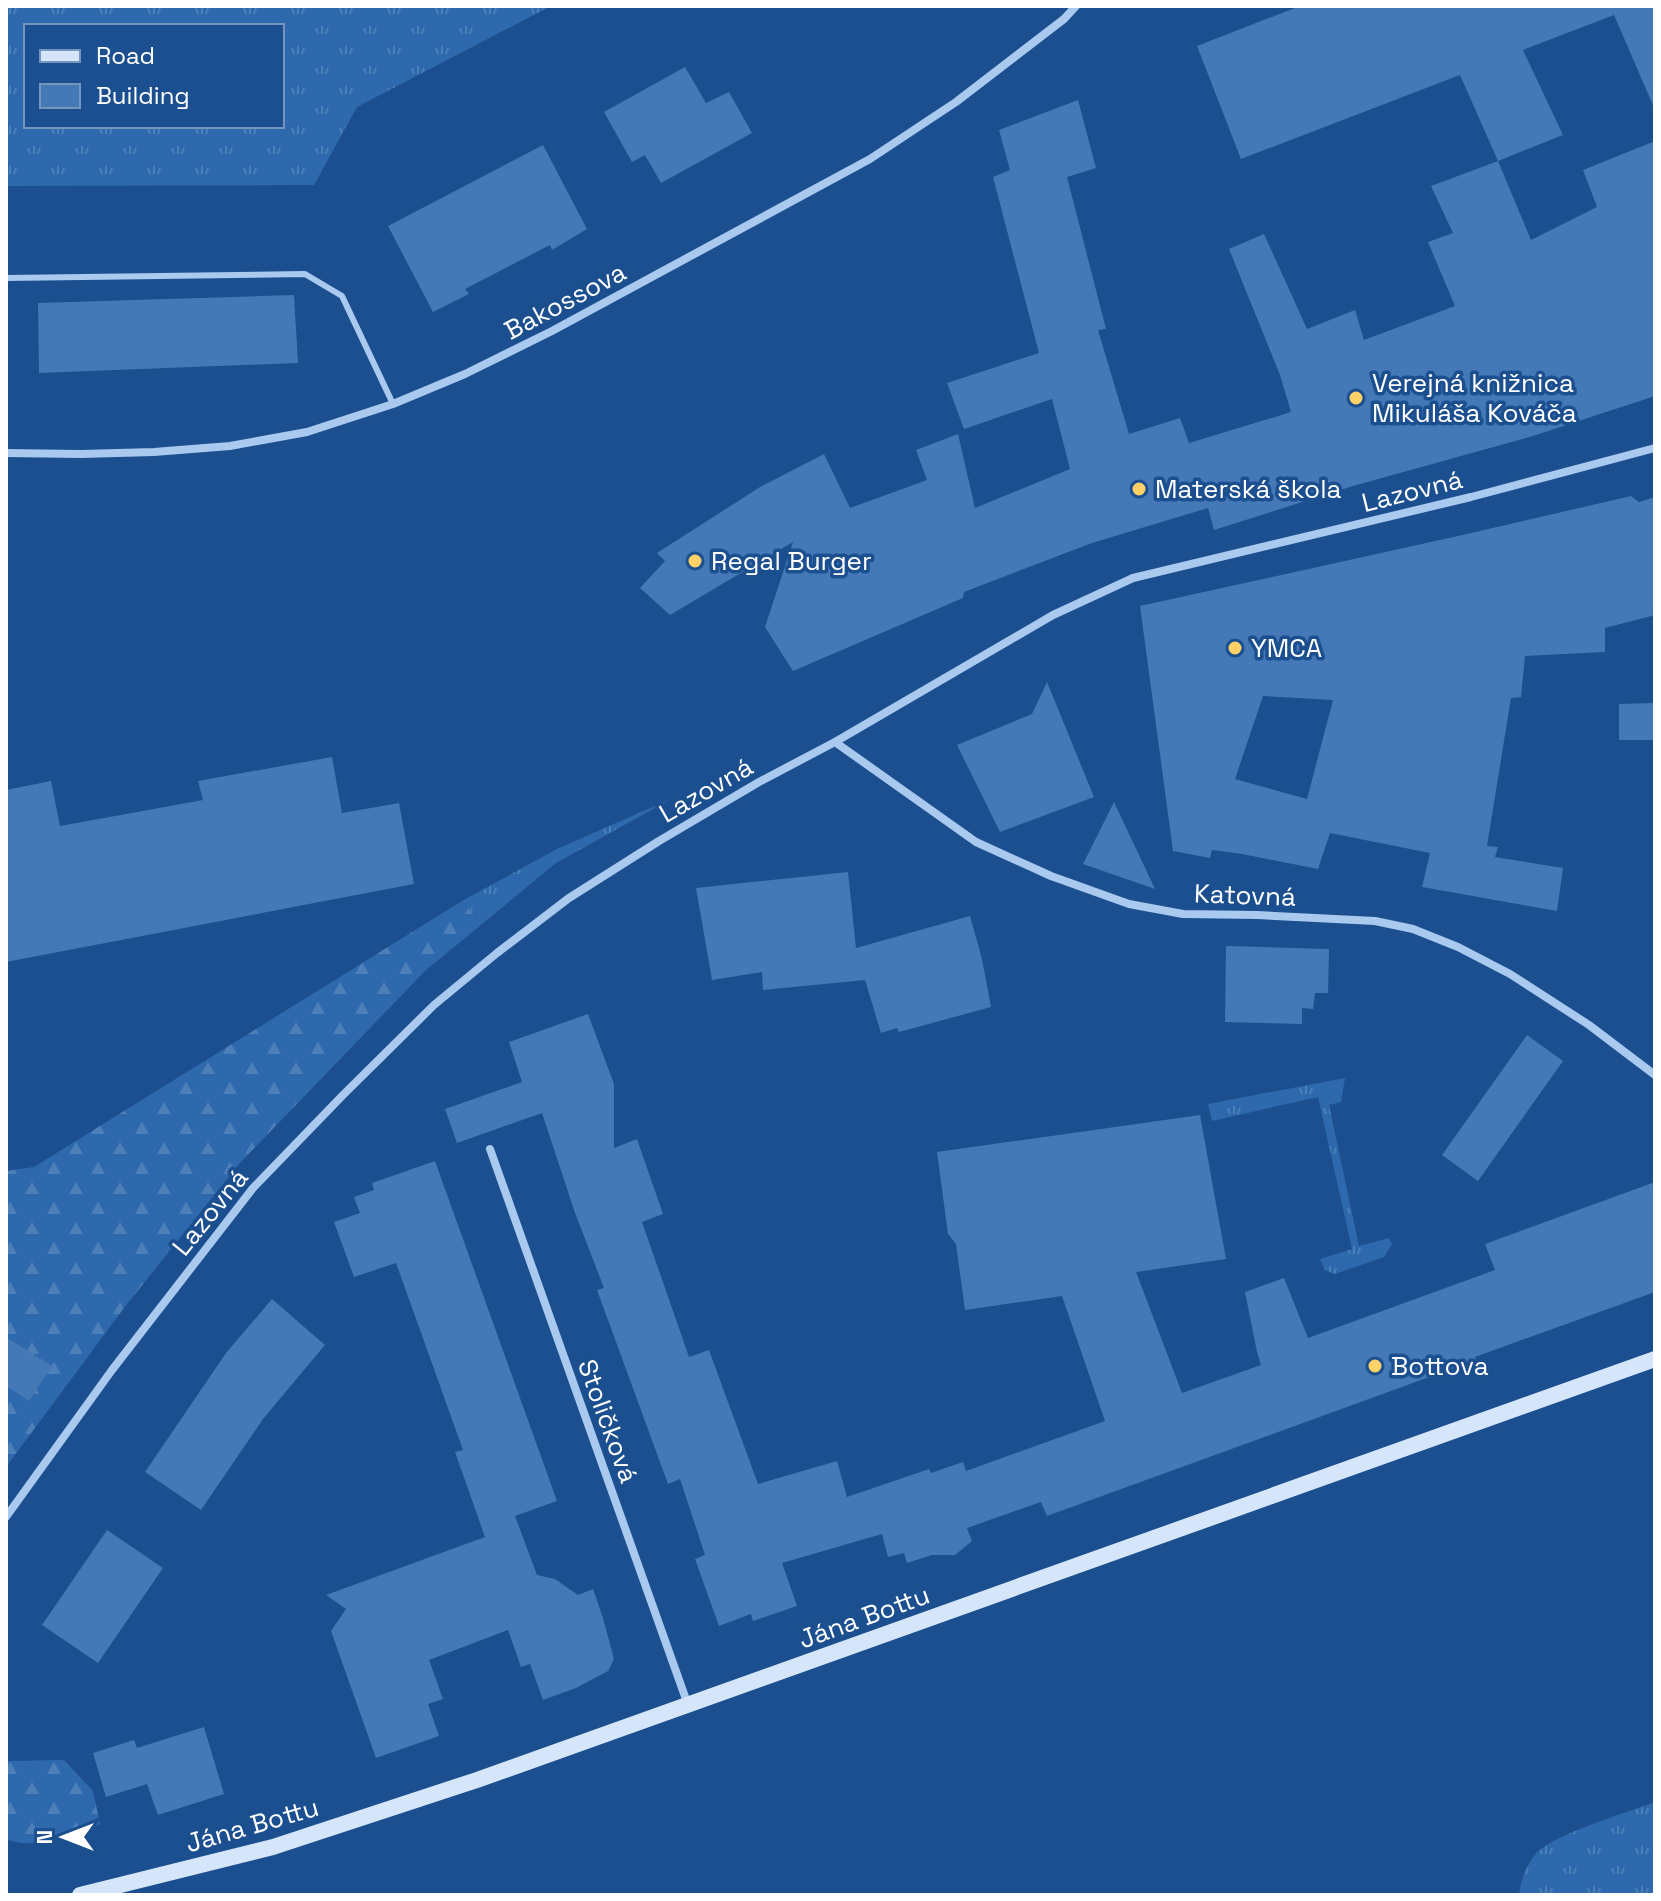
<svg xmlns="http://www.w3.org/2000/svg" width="1661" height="1901" font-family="'Space Grotesk',sans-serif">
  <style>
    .grass { fill: url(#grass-tufts); fill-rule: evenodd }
    .forest { fill: url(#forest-firs) }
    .building { fill: #4478b7; fill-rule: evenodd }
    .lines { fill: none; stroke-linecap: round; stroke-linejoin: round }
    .lane { stroke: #a9c9ee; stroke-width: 6 }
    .street { stroke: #a9c9ee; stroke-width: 8 }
    .secondary { stroke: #d6e6fa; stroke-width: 16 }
    .poi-dot { fill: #ffd166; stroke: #1b4f8f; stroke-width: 3 }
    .labels { text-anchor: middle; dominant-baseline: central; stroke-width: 7; stroke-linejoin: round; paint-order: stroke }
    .street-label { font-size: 26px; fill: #fff; stroke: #1b4f8f }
    .poi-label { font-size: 26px; fill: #fff; stroke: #1b4f8f; text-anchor: start }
  </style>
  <defs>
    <pattern id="grass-tufts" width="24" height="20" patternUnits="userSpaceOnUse" patternTransform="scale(2)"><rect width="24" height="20" fill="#2e69ad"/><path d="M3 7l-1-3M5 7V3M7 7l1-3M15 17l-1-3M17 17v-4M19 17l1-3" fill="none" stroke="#4d80b9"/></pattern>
    <pattern id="forest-firs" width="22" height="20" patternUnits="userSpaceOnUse" patternTransform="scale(2)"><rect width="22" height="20" fill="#2e69ad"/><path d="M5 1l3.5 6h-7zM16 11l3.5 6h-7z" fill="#4d80b9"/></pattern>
  </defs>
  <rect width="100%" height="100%" fill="#1b4f8f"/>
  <path class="grass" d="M 6,6 L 551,6 L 357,107 L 314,185 L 6,186 ZM 26,26 L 282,26 L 282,126 L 26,126 Z
    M 673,798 L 556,863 L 482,924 L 462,901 L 557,849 Z
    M 1345,1078 L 1341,1102 L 1329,1105 L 1359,1246 L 1389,1238 L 1392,1244 L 1384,1257 L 1335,1274 L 1325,1270 L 1320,1259 L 1352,1249 L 1318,1097 L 1212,1121 L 1208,1104 Z
    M 1655,1802 L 1655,1895 L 1519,1895 C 1520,1882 1526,1865 1535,1855 C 1550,1835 1629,1812 1655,1802 Z"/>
  <path class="forest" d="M 462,901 L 482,924 L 425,971 L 239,1164 L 124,1308 L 6,1467 L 6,1171 L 34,1167 Z
    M 64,1760 L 93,1791 L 100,1824 C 72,1835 36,1851 6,1839 L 6,1761 Z"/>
  <path class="building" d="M 1300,6 L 1655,6 L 1655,110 L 1614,15 L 1523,50 L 1563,135 L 1498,161 L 1460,75 L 1241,159 L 1197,46 Z
    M 685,67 L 706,103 L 729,92 L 752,133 L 661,183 L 645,155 L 632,162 L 604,112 Z
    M 1078,100 L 1096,168 L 1067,177 L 1106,329 L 1098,330 L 1129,434 L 1180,418 L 1189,443 L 1291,412 L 1280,375 L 1229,249 L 1264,234 L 1307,329 L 1355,310 L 1364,340 L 1455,306 L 1428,242 L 1453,233 L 1431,186 L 1498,161 L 1531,240 L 1597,207 L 1583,170 L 1655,141 L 1655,396 L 1533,436 L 1353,486 L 1214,530 L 1208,508 L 1092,543 L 964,592 L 963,598 L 793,671 L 765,627 L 793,542 L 670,615 L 640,588 L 665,561 L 657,553 L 760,487 L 824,454 L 850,508 L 927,480 L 916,450 L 958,434 L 975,508 L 1070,469 L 1052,399 L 964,429 L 947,383 L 1039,353 L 993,177 L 1010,170 L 999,130 Z
    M 543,145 L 587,229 L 552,250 L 550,245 L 465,289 L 469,294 L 433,312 L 388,226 Z
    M 294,295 L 298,363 L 39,373 L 38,303 Z
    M 1631,496 L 1639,502 L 1655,497 L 1655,615 L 1605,628 L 1605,652 L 1525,656 L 1521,697 L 1511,698 L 1487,846 L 1498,847 L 1495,857 L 1563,868 L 1557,911 L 1422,887 L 1430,853 L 1330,833 L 1318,869 L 1242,854 L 1212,850 L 1210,858 L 1173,851 L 1140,606 L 1467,534 ZM 1263,696 L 1333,700 L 1307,799 L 1235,779 Z
    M 1047,682 L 1094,797 L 1000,832 L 957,745 L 1032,714 Z
    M 1655,703 L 1655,740 L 1619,740 L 1619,704 Z
    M 332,757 L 342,813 L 399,803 L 414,884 L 6,962 L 6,790 L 51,781 L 60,826 L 203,800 L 198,781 Z
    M 1114,802 L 1155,889 L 1083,864 Z
    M 848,872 L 856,948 L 970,916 L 982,959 L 991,1007 L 899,1032 L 897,1028 L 881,1033 L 865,980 L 763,990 L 762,972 L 712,980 L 696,888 Z
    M 1226,946 L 1329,949 L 1328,993 L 1315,993 L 1313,1009 L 1302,1008 L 1302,1024 L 1225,1022 Z
    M 588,1014 L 614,1084 L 614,1148 L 637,1139 L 663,1214 L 642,1222 L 689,1357 L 709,1350 L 758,1484 L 837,1461 L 847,1497 L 929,1469 L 931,1473 L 963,1462 L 966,1471 L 1105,1421 L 1062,1296 L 965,1310 L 956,1244 L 948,1234 L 937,1152 L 1200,1115 L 1226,1259 L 1136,1272 L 1182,1393 L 1261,1365 L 1257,1352 L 1245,1292 L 1284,1278 L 1308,1338 L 1495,1270 L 1485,1244 L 1655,1182 L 1655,1292 L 1475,1357 L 1476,1360 L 1047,1516 L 1041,1502 L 967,1528 L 972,1541 L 955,1555 L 932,1555 L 907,1563 L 904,1553 L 888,1557 L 882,1534 L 782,1563 L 797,1606 L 753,1621 L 751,1614 L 719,1626 L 695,1559 L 705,1555 L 680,1479 L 668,1484 L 597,1290 L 604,1288 L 575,1213 L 542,1113 L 457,1143 L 445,1109 L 522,1082 L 509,1042 Z
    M 1527,1035 L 1563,1061 L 1478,1181 L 1442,1155 Z
    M 435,1161 L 557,1501 L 515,1516 L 537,1575 L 555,1579 L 578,1595 L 593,1589 L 603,1618 L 614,1659 L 608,1671 L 576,1688 L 543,1700 L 530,1664 L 521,1667 L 508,1630 L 429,1660 L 443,1699 L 428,1704 L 439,1736 L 376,1758 L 331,1631 L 346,1609 L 326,1595 L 485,1537 L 455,1452 L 463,1450 L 396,1263 L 354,1277 L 334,1222 L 360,1213 L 354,1197 L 374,1190 L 372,1183 Z
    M 272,1299 L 325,1345 L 263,1419 L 201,1510 L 145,1472 L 226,1353 Z
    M 6,1337 L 52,1366 L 29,1401 L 6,1386 Z
    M 107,1530 L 163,1568 L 98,1663 L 42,1625 Z
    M 204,1727 L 224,1794 L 158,1815 L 147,1784 L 106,1797 L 93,1753 L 134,1740 L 137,1748 Z"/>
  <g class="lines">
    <path class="lane" d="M 6,278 L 305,274 L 342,296 L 393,404"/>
    <path class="street" d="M 6,453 L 81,454 L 154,452 L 230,446 L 307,432 L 393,404 L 465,374 L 552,331 L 870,159 L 956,102 L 1064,19 L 1076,6
      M 835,742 L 976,842 L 1051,876 L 1129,904 L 1183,914 L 1257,915 L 1375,921 L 1413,929 L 1458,947 L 1510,974 L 1589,1025 L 1655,1075
      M 490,1149 L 688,1705
      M 6,1517 L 112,1370 L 253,1188 L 343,1095 L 434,1005 L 497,953 L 569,898 L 659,841 L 759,782 L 835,742 L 1053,615 L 1133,578 L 1471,497 L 1655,448"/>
    <path class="secondary" d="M 80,1895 L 273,1847 L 477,1780 L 1655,1359"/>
  </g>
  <g class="poi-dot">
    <circle cx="1356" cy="398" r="8"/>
    <circle cx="1139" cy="489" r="8"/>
    <circle cx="695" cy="561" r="8"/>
    <circle cx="1235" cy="648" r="8"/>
    <circle cx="1375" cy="1366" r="8"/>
  </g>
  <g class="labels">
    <g class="street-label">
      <text transform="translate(565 301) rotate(-28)">Bakossova</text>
      <text transform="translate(1412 491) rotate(-14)">Lazovná</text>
      <text transform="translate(706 790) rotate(-30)">Lazovná</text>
      <text transform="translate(1245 895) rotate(2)">Katovná</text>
      <text transform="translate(210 1212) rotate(-51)">Lazovná</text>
      <text transform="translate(608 1421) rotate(70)">Stoličková</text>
      <text transform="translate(864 1617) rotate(-20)">Jána Bottu</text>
      <text transform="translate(252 1825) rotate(-16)">Jána Bottu</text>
    </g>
    <g class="poi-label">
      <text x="1372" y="383">Verejná knižnica<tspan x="1372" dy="30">Mikuláša Kováča</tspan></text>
      <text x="1155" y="489">Materská škola</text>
      <text x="711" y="561">Regal Burger</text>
      <text x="1251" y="648">YMCA</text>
      <text x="1391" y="1366">Bottova</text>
    </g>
  </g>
  <rect width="1661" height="1901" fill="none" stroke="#ffffff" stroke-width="16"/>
  <rect x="24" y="24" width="260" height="104" fill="#1b4f8f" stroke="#7695bc" stroke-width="2"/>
  <rect x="40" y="50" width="40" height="12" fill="#d6e6fa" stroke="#7695bc" stroke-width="2"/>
  <text x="96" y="64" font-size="24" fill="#ffffff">Road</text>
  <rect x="40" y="84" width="40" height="24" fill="#4478b7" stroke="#7695bc" stroke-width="2"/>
  <text x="96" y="104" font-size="24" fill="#ffffff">Building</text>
  <g transform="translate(64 1837) rotate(270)" stroke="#1b4f8f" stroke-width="6" paint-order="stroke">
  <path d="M0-6L14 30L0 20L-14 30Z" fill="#ffffff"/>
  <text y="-12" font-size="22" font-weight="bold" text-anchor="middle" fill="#ffffff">N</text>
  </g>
</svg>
